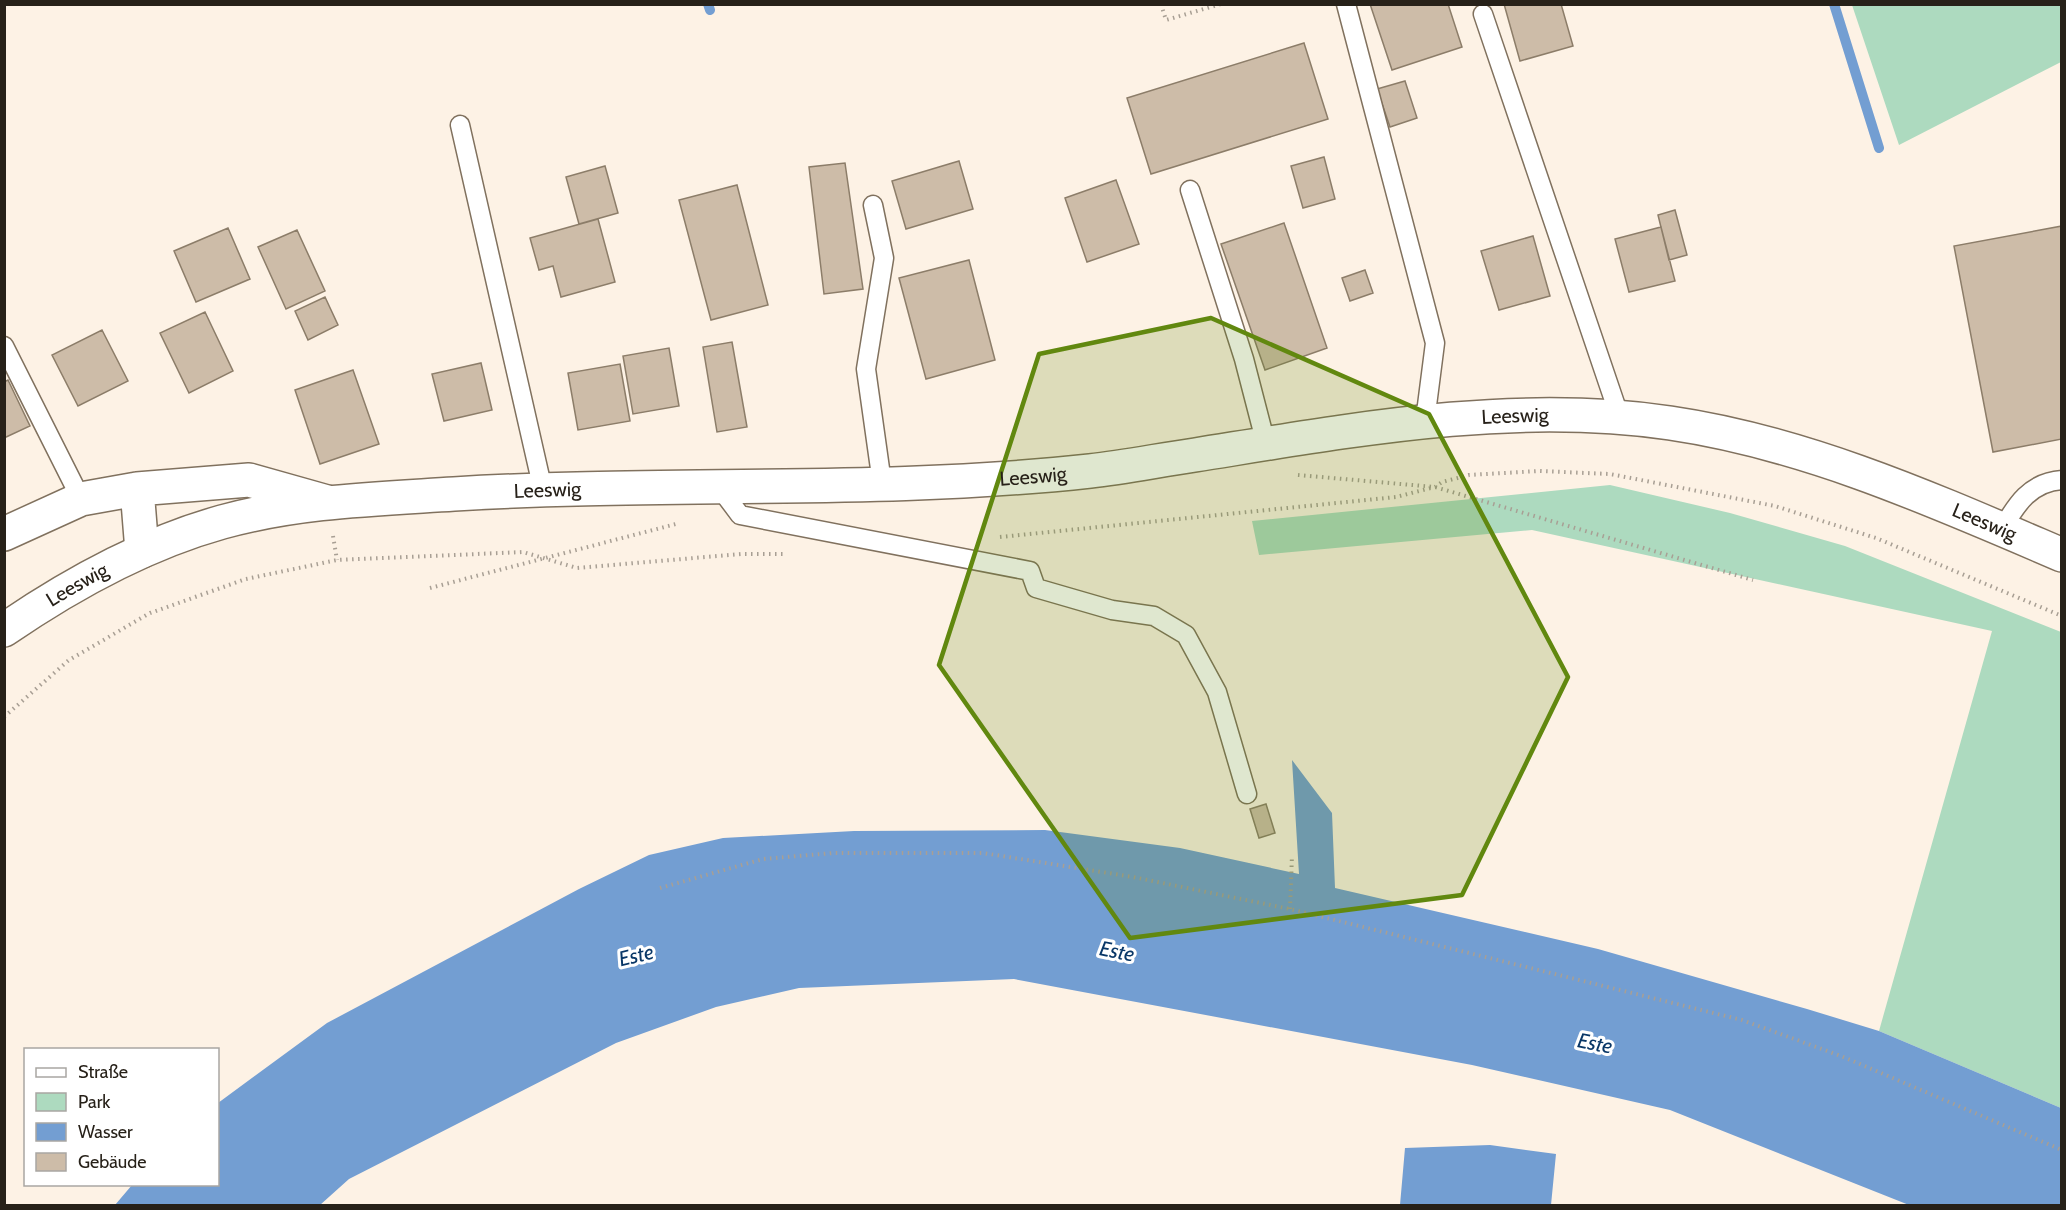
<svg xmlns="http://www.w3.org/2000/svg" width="2066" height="1210" font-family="Cabin,sans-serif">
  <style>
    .green { fill: #addabf }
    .water { fill: #739ed2 }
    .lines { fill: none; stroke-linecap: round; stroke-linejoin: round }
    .stream { stroke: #739ed2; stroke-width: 10 }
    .building { fill: #cdbca8; stroke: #8c7d69; stroke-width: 1.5 }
    .service-casing { stroke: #80715e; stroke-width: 21 }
    .minor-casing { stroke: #80715e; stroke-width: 36 }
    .tertiary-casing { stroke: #80715e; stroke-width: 36 }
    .path { stroke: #a89f94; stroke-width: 4; stroke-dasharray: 1.5 4.5; stroke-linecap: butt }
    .service { stroke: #fff; stroke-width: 18 }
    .minor { stroke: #fff; stroke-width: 33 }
    .tertiary { stroke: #fff; stroke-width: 33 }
    .marked { fill: #61880f; fill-opacity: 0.2; stroke: #61880f; stroke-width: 4.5; stroke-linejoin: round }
    .labels { text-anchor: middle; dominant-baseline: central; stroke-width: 6; stroke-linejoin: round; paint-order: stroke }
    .street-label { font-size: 20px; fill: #272119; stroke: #fff }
    .water-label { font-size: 21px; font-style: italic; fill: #093767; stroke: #fff }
  </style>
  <rect width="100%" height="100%" fill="#fdf2e5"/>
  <path class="green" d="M 1852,5 L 2061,5 L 2061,62 L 1899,145 Z
    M 1610,485 L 1730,513 L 1845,546 L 2061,632 L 2061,1108 L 1879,1031 L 1992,631 L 1532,530 L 1259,555 L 1252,521 Z"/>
  <path class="water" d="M 1292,760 L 1332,813 L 1335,888 L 1598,949 L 1807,1009 L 1879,1031 L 2061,1108 L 2061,1205 L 1909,1205 L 1670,1110 L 1472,1065 L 1014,979 L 799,988 L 716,1007 L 616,1043 L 349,1179 L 320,1205 L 115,1205 L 132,1185 L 218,1184 L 218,1103 L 327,1023 L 579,889 L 649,855 L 723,838 L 854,831 L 1045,830 L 1180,848 L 1299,874 Z
    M 1490,1145 L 1556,1154 L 1551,1205 L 1400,1205 L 1405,1148 Z"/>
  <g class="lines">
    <path class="stream" d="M 708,4 L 710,10
      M 1834,4 L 1879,148"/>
  </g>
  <path class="building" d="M 1370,4 L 1448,4 L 1462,47 L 1392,70 Z
    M 1504,4 L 1561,4 L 1573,46 L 1520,61 Z
    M 1304,43 L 1328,119 L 1151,174 L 1127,98 Z
    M 1405,81 L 1417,118 L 1390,127 L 1377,89 Z
    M 1324,157 L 1335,199 L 1303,208 L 1291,166 Z
    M 959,161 L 973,209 L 906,229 L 892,181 Z
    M 845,163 L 863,289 L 824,294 L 809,167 Z
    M 605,166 L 618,213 L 579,224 L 566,177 Z
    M 1116,180 L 1139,244 L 1087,262 L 1065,198 Z
    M 737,185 L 768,305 L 711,320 L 679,200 Z
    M 1675,210 L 1687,255 L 1669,260 L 1658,215 Z
    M 598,219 L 615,282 L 561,297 L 553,266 L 539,270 L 530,238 Z
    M 1284,223 L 1327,348 L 1265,370 L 1221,244 Z
    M 2062,226 L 2062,439 L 1993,452 L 1954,246 Z
    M 1661,227 L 1675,281 L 1629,292 L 1615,239 Z
    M 228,228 L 250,279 L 196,302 L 174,251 Z
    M 297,230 L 325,291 L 286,309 L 258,247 Z
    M 1533,236 L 1550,296 L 1499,310 L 1481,251 Z
    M 969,260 L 995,360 L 926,379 L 899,278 Z
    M 1365,270 L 1373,293 L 1350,301 L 1342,278 Z
    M 325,297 L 338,325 L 308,340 L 295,311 Z
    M 205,312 L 233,371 L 189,393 L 160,333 Z
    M 102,330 L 128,381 L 78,406 L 52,355 Z
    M 732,342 L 747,427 L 717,432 L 703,347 Z
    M 669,348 L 679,406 L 633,414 L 623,356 Z
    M 481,363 L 492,410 L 444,421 L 432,374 Z
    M 620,364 L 630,421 L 578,430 L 568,373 Z
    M 353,370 L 379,444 L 320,464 L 295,390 Z
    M 8,380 L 30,426 L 4,438 L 4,382 Z
    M 1266,804 L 1275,833 L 1259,838 L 1250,809 Z"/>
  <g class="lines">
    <defs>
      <path id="service" d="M 1346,4 L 1435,343 L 1425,421
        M 1483,14 L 1620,418
        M 460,125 L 543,490
        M 1190,190 L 1244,359 L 1266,444
        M 873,205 L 884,258 L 866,369 L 882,483
        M 4,346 L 81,499
        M 719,487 L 740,515 L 1030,571 L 1036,588 L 1112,610 L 1154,616 L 1186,635 L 1217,692 L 1247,794
        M 2002,529 C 2016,505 2030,482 2062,480"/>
      <path id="minor" d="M 137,489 L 142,551
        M 4,534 L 81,499 L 137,489 L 249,480 L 327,502"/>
      <g id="tertiary">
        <path id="s1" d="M 4,630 C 71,584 143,544 222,522 C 298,501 376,499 454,494 C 665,481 879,494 1090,471 C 1125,467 1160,460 1195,455 C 1352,430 1511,400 1670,423 C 1807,443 1936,501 2062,555"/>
      </g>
    </defs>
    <use href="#service" class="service-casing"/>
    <use href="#minor" class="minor-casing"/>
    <use href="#tertiary" class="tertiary-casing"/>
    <path class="path" d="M 1161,4 L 1166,20 L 1221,4
      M 1298,475 L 1435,487 L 1753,580
      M 333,536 L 337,560
      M 1000,537 L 1396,497 L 1435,487 L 1442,482 L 1469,475 L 1539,471 L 1610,474 L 1775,506 L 1876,538 L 2062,616
      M 430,588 L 676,524
      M 4,717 L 69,660 L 150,613 L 246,579 L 337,560 L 523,552 L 577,568 L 741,554 L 787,554
      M 660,888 L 763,859 L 833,853 L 983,853 L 1133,877 L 1290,909 L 1742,1020 L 1841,1056 L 2062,1150
      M 1290,909 L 1292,855"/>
    <use href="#service" class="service"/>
    <use href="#minor" class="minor"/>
    <use href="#tertiary" class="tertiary"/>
  </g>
  <path class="marked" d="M 1211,318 L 1429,414 L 1568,677 L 1462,895 L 1130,938 L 939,665 L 1039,354 Z"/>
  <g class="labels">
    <g class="street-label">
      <text stroke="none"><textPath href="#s1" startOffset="1544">Leeswig</textPath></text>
      <text stroke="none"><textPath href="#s1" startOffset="1058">Leeswig</textPath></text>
      <text stroke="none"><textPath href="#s1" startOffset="572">Leeswig</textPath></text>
      <text stroke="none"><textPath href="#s1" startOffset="2030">Leeswig</textPath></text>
      <text stroke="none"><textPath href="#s1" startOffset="86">Leeswig</textPath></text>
    </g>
    <g class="water-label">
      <text transform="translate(1117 951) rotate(11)">Este</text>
      <text transform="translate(636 955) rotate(-14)">Este</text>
      <text transform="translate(1595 1043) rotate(11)">Este</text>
    </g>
  </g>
  <rect width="2066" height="1210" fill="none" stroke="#272119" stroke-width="12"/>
  <rect x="24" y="1048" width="195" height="138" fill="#ffffff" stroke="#a9a6a3" stroke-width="1.5"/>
  <rect x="36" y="1068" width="30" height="9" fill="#ffffff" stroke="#a9a6a3" stroke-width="1.5"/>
  <text x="78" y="1078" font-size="18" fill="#272119">Straße</text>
  <rect x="36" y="1093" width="30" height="18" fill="#addabf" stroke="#a9a6a3" stroke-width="1.5"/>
  <text x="78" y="1108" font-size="18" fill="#272119">Park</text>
  <rect x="36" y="1123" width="30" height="18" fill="#739ed2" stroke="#a9a6a3" stroke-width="1.5"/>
  <text x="78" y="1138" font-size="18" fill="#272119">Wasser</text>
  <rect x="36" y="1153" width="30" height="18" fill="#cdbca8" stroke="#a9a6a3" stroke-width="1.5"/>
  <text x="78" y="1168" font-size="18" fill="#272119">Gebäude</text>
</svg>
